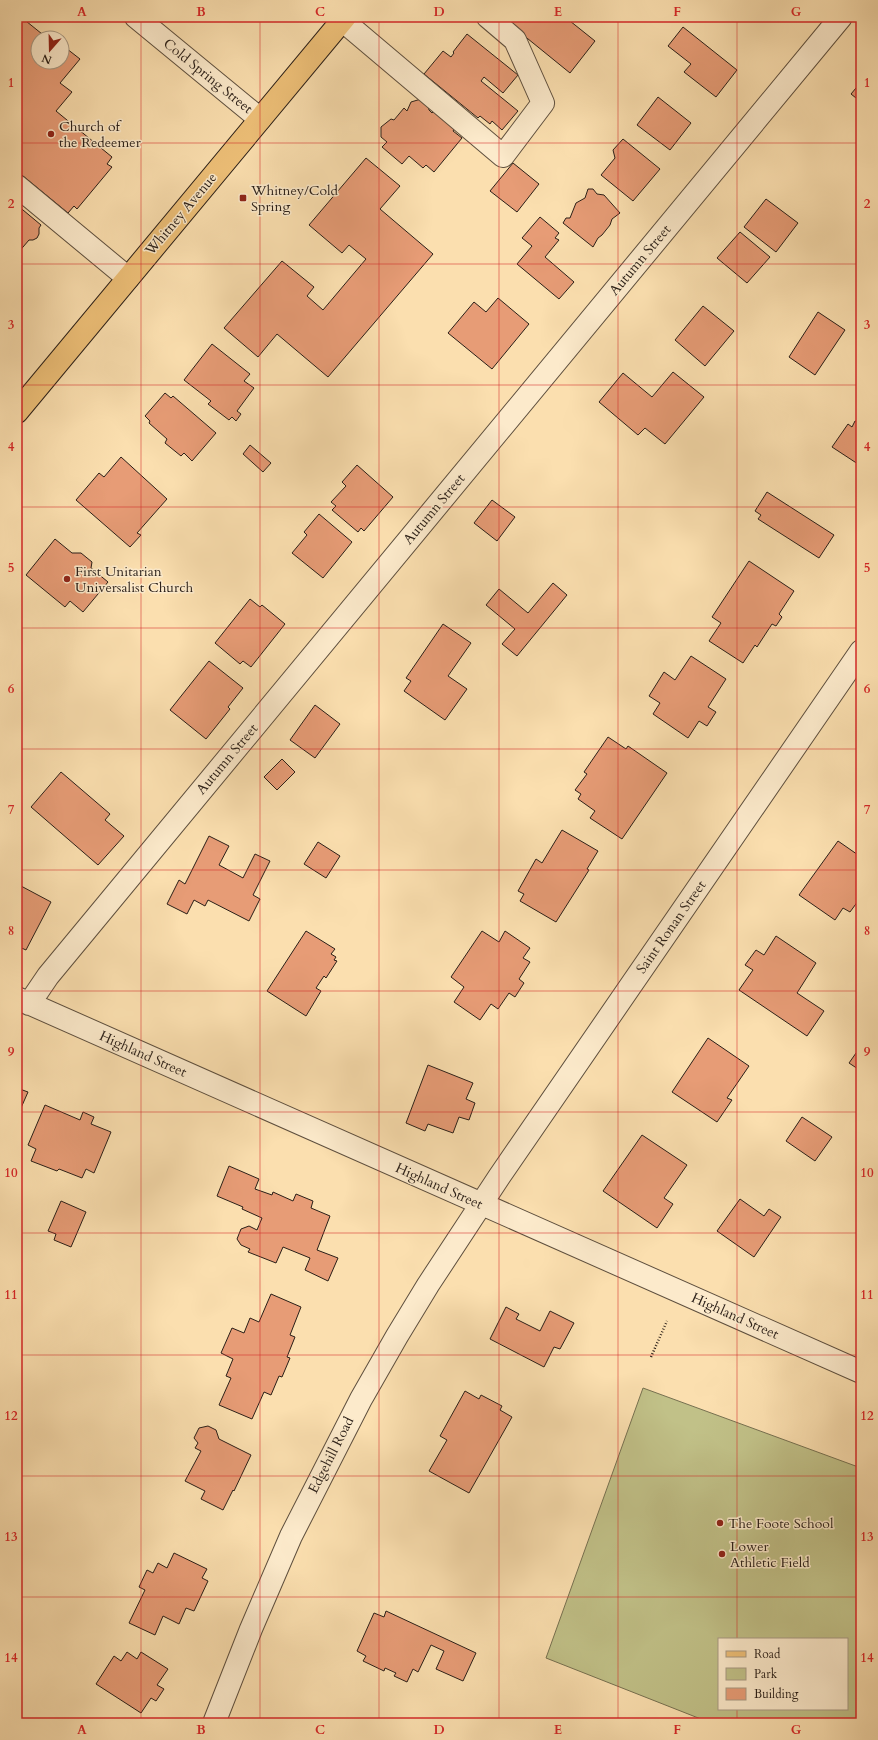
<svg xmlns="http://www.w3.org/2000/svg" width="878" height="1740" font-family="Cardo,serif">
  <style>
    .green { fill: #c1c188; stroke: #767050; fill-rule: evenodd }
    .building { fill: #e79c76; stroke: #2a1f18 }
    .lines { fill: none; stroke-linecap: round; stroke-linejoin: round }
    .minor-casing { stroke: #5e4f3e; stroke-width: 24 }
    .major-casing { stroke: #2a1f18; stroke-width: 24 }
    .path { stroke: #2a1f18; stroke-width: 2.5; stroke-dasharray: 1 2; stroke-linecap: butt }
    .minor { stroke: #fceacb; stroke-width: 22 }
    .major { stroke: #eec078; stroke-width: 22 }
    .grid { fill: none; stroke: #d62828; stroke-width: 1; stroke-opacity: 0.55 }
    .poi-dot { fill: #8f2418; stroke: #fceacb; stroke-width: 1.5 }
    .labels { text-anchor: middle; dominant-baseline: central; stroke-width: 3; stroke-linejoin: round; paint-order: stroke }
    .street-label { font-size: 14px; fill: #2a1f18; stroke: #fceacb }
    .poi-label { font-size: 14px; fill: #2a1f18; stroke: #fceacb; text-anchor: start }
    .neatline { fill: none; stroke: #d62828; stroke-width: 1.5 }
    .grid-label { font-size: 13px; text-anchor: middle; font-weight: bold; fill: #d62828 }
  </style>
  <rect width="100%" height="100%" fill="#fbdfaf"/>
  <filter id="stains"><feTurbulence type="fractalNoise" baseFrequency=".005" numOctaves="4"/><feColorMatrix values="0 0 0 0 .2 0 0 0 0 .09 0 0 0 0 .02 0 0 0 .5 -.17"/></filter>
  <radialGradient id="worn" r=".72"><stop offset=".6" stop-color="#630" stop-opacity="0"/><stop offset="1" stop-color="#630" stop-opacity=".3"/></radialGradient>
  <path class="green" d="M 643,1388 L 861,1468 L 861,1723 L 711,1723 L 546,1658 ZM 719,1639 L 847,1639 L 847,1709 L 719,1709 Z"/>
  <path class="building" d="M 17,17 L 21,17 L 47,38 L 38,38 L 38,62 L 62,62 L 62,45 L 80,59 L 60,83 L 72,92 L 56,111 L 112,157 L 107,164 L 112,167 L 77,209 L 74,206 L 68,213 L 17,171 Z
    M 501,17 L 565,17 L 595,41 L 570,73 Z
    M 683,27 L 737,70 L 716,97 L 684,72 L 691,64 L 668,46 Z
    M 467,34 L 518,75 L 503,93 L 484,77 L 481,81 L 518,111 L 502,130 L 492,121 L 490,124 L 480,116 L 478,118 L 424,74 L 443,51 L 451,57 L 454,53 L 453,52 Z
    M 861,82 L 861,102 L 851,94 Z
    M 658,97 L 691,123 L 670,150 L 637,125 Z
    M 421,99 L 428,106 L 429,110 L 432,113 L 434,111 L 455,128 L 453,131 L 462,138 L 434,172 L 426,165 L 423,168 L 409,156 L 402,164 L 382,147 L 387,142 L 381,137 L 381,127 L 391,119 L 394,120 L 404,108 L 407,111 L 411,102 Z
    M 623,139 L 660,169 L 633,201 L 601,175 L 615,158 L 613,150 Z
    M 366,158 L 400,186 L 380,209 L 433,254 L 328,377 L 277,334 L 258,357 L 224,328 L 282,261 L 314,287 L 307,296 L 323,310 L 366,259 L 349,245 L 342,253 L 309,225 Z
    M 513,163 L 539,184 L 517,212 L 490,191 Z
    M 588,189 L 593,189 L 597,194 L 604,195 L 620,213 L 612,219 L 610,225 L 602,235 L 598,238 L 593,247 L 563,223 L 566,218 L 570,218 L 576,203 L 585,198 Z
    M 766,199 L 798,223 L 776,252 L 744,227 Z
    M 17,205 L 41,225 L 39,228 L 39,234 L 37,238 L 33,240 L 29,240 L 17,254 Z
    M 540,217 L 559,233 L 555,238 L 559,240 L 545,257 L 574,282 L 559,299 L 517,264 L 532,246 L 522,238 Z
    M 740,232 L 770,257 L 747,283 L 717,258 Z
    M 498,298 L 529,324 L 492,369 L 448,333 L 474,302 L 486,312 Z
    M 703,306 L 734,331 L 705,366 L 675,340 Z
    M 818,312 L 845,330 L 815,375 L 789,357 Z
    M 212,344 L 250,374 L 244,381 L 254,388 L 237,411 L 241,414 L 236,421 L 232,417 L 229,420 L 208,404 L 211,401 L 184,380 Z
    M 673,372 L 704,397 L 665,444 L 645,428 L 638,435 L 599,402 L 623,373 L 652,397 Z
    M 165,393 L 171,398 L 173,396 L 216,433 L 192,461 L 184,453 L 181,456 L 165,443 L 167,439 L 149,423 L 150,421 L 145,416 Z
    M 855,421 L 861,421 L 861,466 L 832,447 L 848,424 L 852,427 Z
    M 250,445 L 271,463 L 263,472 L 243,454 Z
    M 121,457 L 167,499 L 137,533 L 141,535 L 130,547 L 76,500 L 99,473 L 104,477 Z
    M 357,465 L 393,497 L 364,531 L 361,528 L 358,532 L 332,510 L 336,506 L 331,502 L 346,486 L 342,482 Z
    M 767,492 L 834,535 L 819,558 L 758,519 L 761,515 L 755,511 Z
    M 492,500 L 515,517 L 497,541 L 474,523 Z
    M 319,514 L 352,542 L 323,578 L 292,553 L 307,535 L 304,532 Z
    M 55,539 L 72,553 L 81,553 L 92,562 L 91,568 L 108,582 L 83,612 L 70,601 L 65,607 L 26,575 Z
    M 749,561 L 794,591 L 779,614 L 782,617 L 776,626 L 772,624 L 757,647 L 755,645 L 743,663 L 709,641 L 721,623 L 712,617 Z
    M 553,583 L 567,595 L 517,656 L 502,644 L 515,629 L 486,605 L 499,589 L 528,613 Z
    M 250,599 L 260,607 L 262,605 L 285,624 L 251,667 L 243,661 L 240,664 L 215,643 Z
    M 443,624 L 471,643 L 448,676 L 467,689 L 445,720 L 404,691 L 411,681 L 406,678 Z
    M 691,656 L 726,679 L 708,707 L 716,712 L 707,726 L 699,721 L 688,738 L 653,714 L 660,703 L 649,696 L 664,672 L 675,680 Z
    M 209,661 L 243,688 L 228,707 L 230,709 L 206,739 L 170,710 Z
    M 315,705 L 340,724 L 315,758 L 290,740 Z
    M 608,737 L 626,749 L 628,746 L 667,773 L 622,839 L 590,818 L 595,811 L 578,799 L 581,794 L 575,790 L 587,774 L 584,772 Z
    M 282,759 L 295,772 L 277,790 L 264,777 Z
    M 61,772 L 110,814 L 105,820 L 124,836 L 98,865 L 31,807 Z
    M 562,830 L 598,851 L 587,869 L 589,870 L 556,922 L 520,901 L 524,894 L 518,891 L 536,859 L 542,863 Z
    M 209,836 L 229,846 L 219,865 L 243,878 L 255,854 L 270,861 L 253,895 L 260,899 L 249,921 L 208,900 L 205,906 L 194,900 L 187,914 L 167,904 L 179,880 L 185,884 Z
    M 838,841 L 861,857 L 861,897 L 850,912 L 843,908 L 835,920 L 799,895 Z
    M 318,842 L 340,856 L 326,878 L 304,864 Z
    M 21,886 L 51,902 L 26,950 L 17,946 L 17,894 Z
    M 306,931 L 335,949 L 331,954 L 336,957 L 334,960 L 337,961 L 326,978 L 324,976 L 316,988 L 321,991 L 306,1016 L 267,991 Z
    M 482,931 L 499,942 L 505,931 L 530,948 L 523,958 L 530,962 L 519,979 L 524,983 L 515,997 L 509,993 L 498,1009 L 491,1004 L 480,1020 L 454,1002 L 464,987 L 451,977 Z
    M 776,936 L 816,963 L 797,993 L 824,1011 L 807,1036 L 739,990 L 753,970 L 745,965 L 756,950 L 764,955 Z
    M 708,1038 L 749,1066 L 727,1098 L 732,1100 L 717,1122 L 672,1092 Z
    M 861,1046 L 861,1071 L 849,1063 Z
    M 428,1065 L 473,1083 L 466,1099 L 475,1103 L 469,1120 L 459,1117 L 453,1133 L 428,1124 L 425,1131 L 406,1123 Z
    M 17,1088 L 28,1092 L 17,1117 Z
    M 45,1105 L 80,1120 L 83,1112 L 94,1117 L 91,1124 L 111,1132 L 94,1173 L 86,1169 L 82,1178 L 59,1169 L 57,1171 L 31,1161 L 36,1149 L 28,1145 Z
    M 802,1117 L 832,1137 L 815,1161 L 786,1141 Z
    M 642,1135 L 687,1165 L 664,1198 L 673,1204 L 657,1228 L 603,1191 Z
    M 229,1166 L 259,1179 L 255,1189 L 272,1195 L 273,1192 L 293,1201 L 296,1194 L 313,1201 L 311,1208 L 330,1216 L 317,1250 L 338,1258 L 328,1281 L 305,1270 L 310,1258 L 283,1247 L 276,1263 L 248,1252 L 250,1249 L 241,1245 L 237,1239 L 241,1229 L 249,1226 L 257,1230 L 262,1218 L 242,1209 L 243,1207 L 217,1196 Z
    M 740,1199 L 764,1216 L 769,1209 L 781,1217 L 754,1257 L 717,1231 Z
    M 61,1201 L 86,1212 L 71,1247 L 54,1240 L 56,1234 L 48,1231 Z
    M 271,1294 L 301,1307 L 290,1335 L 295,1337 L 287,1357 L 290,1358 L 282,1377 L 279,1376 L 271,1395 L 264,1392 L 252,1419 L 219,1405 L 231,1378 L 226,1376 L 233,1359 L 221,1353 L 232,1328 L 244,1333 L 250,1318 L 259,1322 Z
    M 506,1307 L 519,1314 L 516,1319 L 540,1331 L 550,1311 L 574,1323 L 560,1349 L 554,1347 L 544,1367 L 490,1339 Z
    M 465,1391 L 479,1399 L 481,1395 L 502,1406 L 500,1410 L 512,1417 L 469,1493 L 429,1471 L 447,1440 L 440,1436 Z
    M 208,1426 L 216,1430 L 219,1439 L 251,1455 L 234,1491 L 233,1490 L 223,1510 L 201,1499 L 205,1491 L 185,1481 L 201,1451 L 195,1448 L 198,1443 L 194,1438 L 199,1428 Z
    M 174,1553 L 207,1569 L 202,1578 L 208,1581 L 194,1611 L 186,1608 L 179,1624 L 163,1616 L 155,1635 L 129,1623 L 145,1590 L 139,1587 L 147,1570 L 153,1573 L 158,1563 L 167,1568 Z
    M 386,1611 L 476,1653 L 463,1681 L 436,1669 L 444,1651 L 431,1645 L 418,1672 L 413,1669 L 407,1682 L 394,1676 L 396,1673 L 385,1668 L 384,1671 L 363,1661 L 366,1656 L 357,1651 L 374,1613 L 384,1617 Z
    M 127,1652 L 137,1659 L 141,1652 L 168,1669 L 157,1685 L 164,1689 L 156,1701 L 151,1698 L 141,1713 L 96,1684 L 114,1656 L 121,1661 Z"/>
  <g class="lines">
    <defs>
      <path id="minor" d="M 136,17 L 260,119
        M 342,20 L 503,156 L 543,103 L 515,40 L 488,17
        M 17,186 L 128,278
        M 17,998 L 861,1372
        M 29,1004 L 48,976 L 841,17
        M 214,1723 L 251,1629 L 291,1536 L 361,1399 L 397,1336 L 428,1285 L 499,1177 L 861,651"/>
      <path id="major" d="M 17,412 L 345,17"/>
    </defs>
    <use href="#minor" class="minor-casing"/>
    <use href="#major" class="major-casing"/>
    <path class="path" d="M 651,1357 L 667,1321"/>
    <use href="#minor" class="minor"/>
    <use href="#major" class="major"/>
  </g>
  <path class="grid" d="M 141,17 L 141,1723M 260,17 L 260,1723M 379,17 L 379,1723M 499,17 L 499,1723M 618,17 L 618,1723M 737,17 L 737,1639M 17,143 L 861,143M 17,264 L 861,264M 17,385 L 861,385M 17,507 L 861,507M 17,628 L 861,628M 17,749 L 861,749M 17,870 L 861,870M 17,991 L 861,991M 17,1112 L 861,1112M 17,1233 L 861,1233M 17,1355 L 861,1355M 17,1476 L 861,1476M 17,1597 L 861,1597M 737,1709 L 737,1723"/>
  <g class="poi-dot">
    <circle cx="51" cy="134" r="4"/>
    <rect x="239" y="194" width="8" height="8" rx="2"/>
    <circle cx="67" cy="579" r="4"/>
    <circle cx="720" cy="1523" r="4"/>
    <circle cx="722" cy="1554" r="4"/>
  </g>
  <g class="labels">
    <g class="street-label">
      <text transform="translate(208 76) rotate(39)">Cold Spring Street</text>
      <text transform="translate(181 214) rotate(-50)">Whitney Avenue</text>
      <text transform="translate(640 260) rotate(-50)">Autumn Street</text>
      <text transform="translate(434 509) rotate(-50)">Autumn Street</text>
      <text transform="translate(227 759) rotate(-50)">Autumn Street</text>
      <text transform="translate(671 927) rotate(-55)">Saint Ronan Street</text>
      <text transform="translate(143 1054) rotate(24)">Highland Street</text>
      <text transform="translate(439 1186) rotate(24)">Highland Street</text>
      <text transform="translate(735 1316) rotate(24)">Highland Street</text>
      <text transform="translate(331 1455) rotate(-63)">Edgehill Road</text>
    </g>
    <g class="poi-label">
      <text x="59" y="126">Church of<tspan x="59" dy="16">the Redeemer</tspan></text>
      <text x="251" y="190">Whitney/Cold<tspan x="251" dy="16">Spring</tspan></text>
      <text x="75" y="571">First Unitarian<tspan x="75" dy="16">Universalist Church</tspan></text>
      <text x="728" y="1523">The Foote School</text>
      <text x="730" y="1546">Lower<tspan x="730" dy="16">Athletic Field</tspan></text>
    </g>
  </g>
  <rect width="878" height="1740" fill="none" stroke="#fbdfaf" stroke-width="44"/>
  <rect x="718" y="1638" width="130" height="72" fill="#fceacb" stroke="#a89983"/>
  <rect x="726" y="1651" width="20" height="6" fill="#eec078" stroke="#a89983"/>
  <text x="754" y="1658" font-size="12" fill="#2a1f18">Road</text>
  <rect x="726" y="1668" width="20" height="12" fill="#c1c188" stroke="#a89983"/>
  <text x="754" y="1678" font-size="12" fill="#2a1f18">Park</text>
  <rect x="726" y="1688" width="20" height="12" fill="#e79c76" stroke="#a89983"/>
  <text x="754" y="1698" font-size="12" fill="#2a1f18">Building</text>
  <g transform="translate(50 50) rotate(200)"><circle r="19" fill="#fceacb" stroke="#a89983"/>
  <path d="M0-3L7 15L0 10L-7 15Z" fill="#8f2418"/>
  <text y="-6" font-size="11" font-weight="bold" text-anchor="middle" fill="#2a1f18">N</text>
  </g>
  <rect x="22" y="22" width="834" height="1696" class="neatline"/>
  <g class="grid-label">
    <text x="82" y="16">A</text>
    <text x="201" y="16">B</text>
    <text x="320" y="16">C</text>
    <text x="439" y="16">D</text>
    <text x="558" y="16">E</text>
    <text x="677" y="16">F</text>
    <text x="796" y="16">G</text>
    <text x="11" y="87">1</text>
    <text x="867" y="87">1</text>
    <text x="11" y="208">2</text>
    <text x="867" y="208">2</text>
    <text x="11" y="329">3</text>
    <text x="867" y="329">3</text>
    <text x="11" y="451">4</text>
    <text x="867" y="451">4</text>
    <text x="11" y="572">5</text>
    <text x="867" y="572">5</text>
    <text x="11" y="693">6</text>
    <text x="867" y="693">6</text>
    <text x="11" y="814">7</text>
    <text x="867" y="814">7</text>
    <text x="11" y="935">8</text>
    <text x="867" y="935">8</text>
    <text x="11" y="1056">9</text>
    <text x="867" y="1056">9</text>
    <text x="11" y="1177">10</text>
    <text x="867" y="1177">10</text>
    <text x="11" y="1299">11</text>
    <text x="867" y="1299">11</text>
    <text x="11" y="1420">12</text>
    <text x="867" y="1420">12</text>
    <text x="11" y="1541">13</text>
    <text x="867" y="1541">13</text>
    <text x="11" y="1662">14</text>
    <text x="867" y="1662">14</text>
    <text x="82" y="1734">A</text>
    <text x="201" y="1734">B</text>
    <text x="320" y="1734">C</text>
    <text x="439" y="1734">D</text>
    <text x="558" y="1734">E</text>
    <text x="677" y="1734">F</text>
    <text x="796" y="1734">G</text>
  </g>
  <rect width="100%" height="100%" filter="url(#stains)"/>
  <rect width="100%" height="100%" fill="url(#worn)"/>
</svg>
